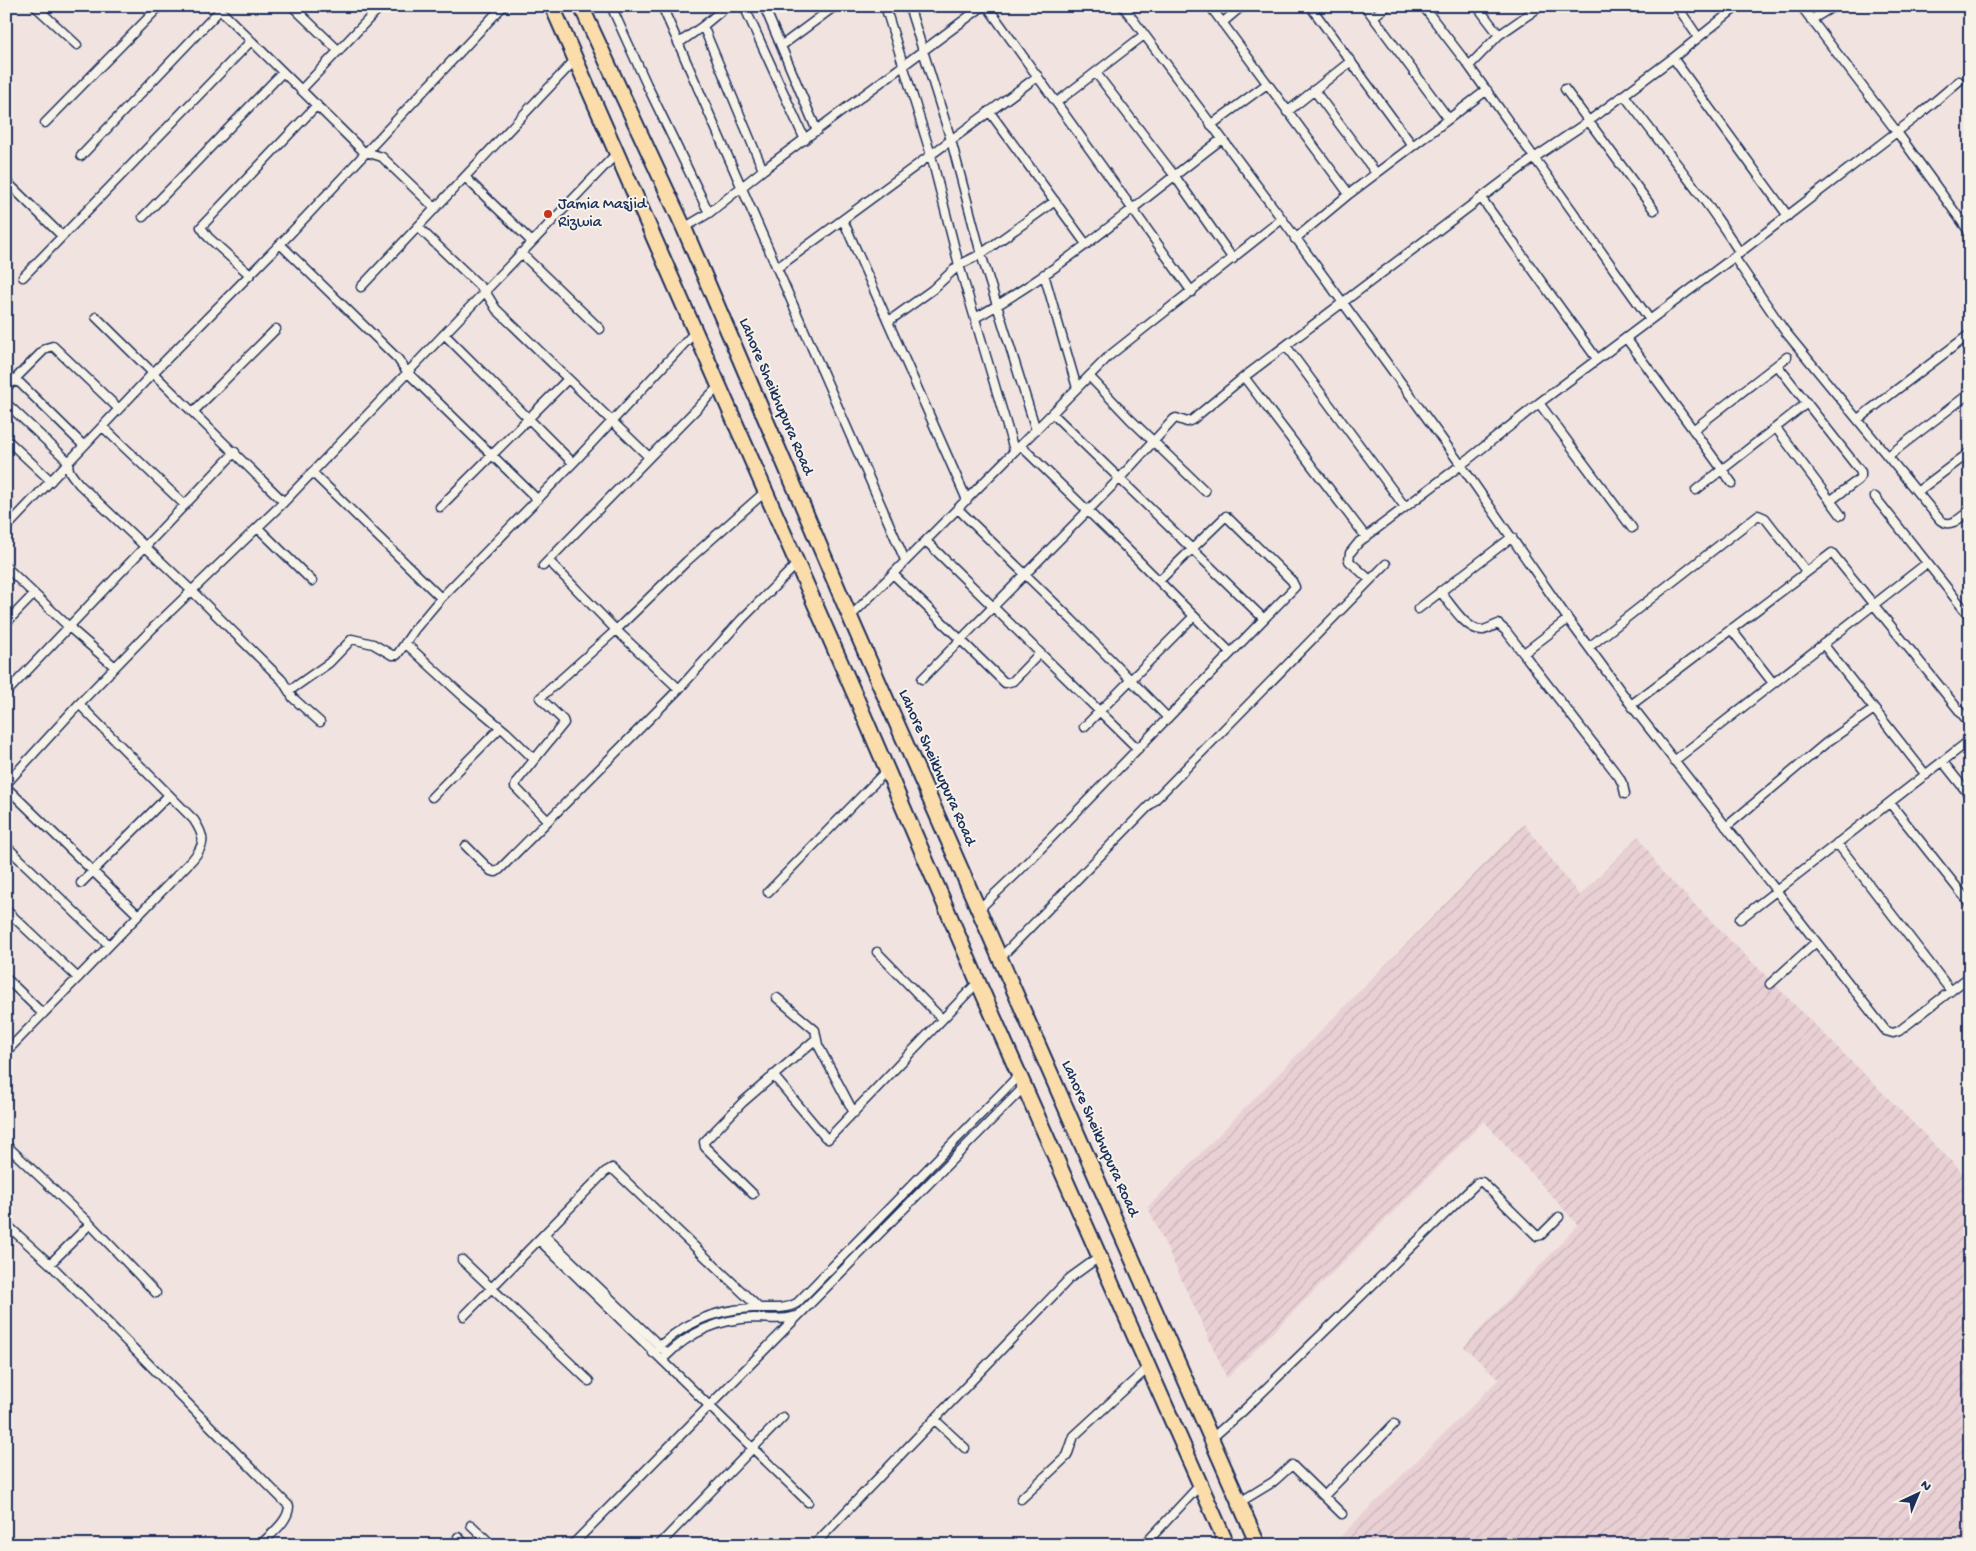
<svg xmlns="http://www.w3.org/2000/svg" width="1976" height="1551" font-family="'Gochi Hand',sans-serif">
  <style>
    .industrial { fill: url(#industrial-furrows) }
    .lines { fill: none; stroke-linecap: round; stroke-linejoin: round }
    .minor-casing { stroke: #1b2f5e; stroke-width: 11 }
    .trunk-casing { stroke: #1b2f5e; stroke-width: 18 }
    .minor { stroke: #f7f3e8; stroke-width: 8 }
    .trunk { stroke: #fbddab; stroke-width: 14 }
    .poi-dot { fill: #c8321e; stroke: #f7f3e8; stroke-width: 2 }
    .labels { text-anchor: middle; dominant-baseline: central; stroke-width: 4; stroke-linejoin: round; paint-order: stroke }
    .poi-label { font-size: 16px; fill: #1b2f5e; stroke: #f7f3e8; text-anchor: start }
    .street-label { font-size: 16px; fill: #1b2f5e; stroke: #f7f3e8 }
  </style>
  <defs>
    <pattern id="industrial-furrows" width="10" height="10" patternUnits="userSpaceOnUse" patternTransform="scale(1.25)"><rect width="10" height="10" fill="#e9d0d4"/><path d="M-1 1l2-2M0 10L10 0M9 11l2-2" fill="none" stroke="#c7b3b8"/></pattern>
  </defs>
  <rect width="100%" height="100%" fill="#f1e3df"/>
  <filter id="ink" filterUnits="userSpaceOnUse"><feTurbulence type="fractalNoise" baseFrequency=".02" numOctaves="2"/><feDisplacementMap in="SourceGraphic" scale="10" xChannelSelector="R" yChannelSelector="G"/><feConvolveMatrix kernelMatrix="1 2 1 2 8 2 1 2 1" color-interpolation-filters="sRGB"/></filter>
  <g filter="url(#ink)">
    <path class="industrial" d="M 1524,824 L 1580,896 L 1639,836 L 1661,871 L 1970,1180 L 1970,1545 L 1332,1545 L 1499,1379 L 1464,1347 L 1578,1225 L 1484,1121 L 1227,1378 L 1148,1207 Z"/>
    <g class="lines">
      <defs>
        <path id="minor" d="M 35,6 L 77,45
          M 216,6 L 363,151 L 382,157 L 435,208
          M 292,6 L 339,51
          M 611,6 L 647,85 L 709,213
          M 662,6 L 905,560
          M 744,6 L 805,140
          M 764,6 L 817,131
          M 885,6 L 931,155 L 959,265 L 1014,450
          M 909,6 L 951,140 L 981,254 L 1036,430
          M 987,6 L 1192,292
          M 1123,6 L 1282,219 L 1461,465 L 1568,619 L 1631,705 L 1886,1031 L 1893,1033 L 1899,1031 L 1970,976
          M 1210,6 L 1349,194 L 1295,239
          M 1310,6 L 1412,145
          M 1365,6 L 1448,118
          M 1423,6 L 1469,66 L 1650,320
          M 1477,6 L 1499,35
          M 1677,6 L 1698,37
          M 1801,6 L 1897,132 L 1970,233
          M 1373,17 L 1387,6
          M 1811,20 L 1834,6
          M 1222,23 L 1242,6
          M 703,26 L 763,170
          M 679,43 L 703,26 L 727,6
          M 781,46 L 835,6
          M 1673,58 L 1788,216
          M 1469,66 L 1499,35 L 1541,6
          M 1096,73 L 1174,175 L 1233,259
          M 1565,89 L 1654,210
          M 301,90 L 381,6
          M 1314,90 L 1376,173
          M 1624,95 C 1663,147 1705,197 1740,253
          M 1057,102 L 1144,35
          M 989,111 L 1086,244
          M 1287,112 L 1351,61
          M 45,123 L 160,6
          M 1211,125 L 1267,84
          M 81,156 L 220,10
          M 465,177 L 532,242
          M 6,181 L 62,236
          M 1349,194 L 1487,90
          M 1482,199 L 1597,359
          M 143,217 L 283,72
          M 843,220 L 967,500
          M 418,227 L 485,291 L 496,309 L 648,456
          M 684,228 L 709,213 L 763,170 L 983,6
          M 280,244 L 398,359 L 407,372 L 537,499
          M 521,253 L 600,329
          M 1734,257 L 1784,330 L 1940,520 C 1951,529 1961,517 1970,510
          M 777,268 L 1038,76
          M 1044,274 L 1077,388
          M 250,275 L 208,237 L 201,227 L 317,105
          M 23,277 L 251,41
          M 361,287 L 575,60
          M 96,317 L 284,502
          M 975,318 C 1064,269 1141,200 1222,139
          M 889,321 L 932,290 L 959,265 L 981,254 L 1055,201
          M 444,334 L 573,463
          M 1626,338 L 1732,483
          M 1286,346 L 1405,507
          M 1777,365 L 1861,472 L 1861,476 L 1858,480 L 1830,501
          M 6,376 L 10,380 L 20,383 L 84,446
          M 1089,376 L 1130,419 L 1205,491
          M 1244,377 L 1366,537
          M 6,388 L 46,348 L 53,346 L 119,409
          M 6,403 L 69,462 C 66,471 74,477 79,484 L 191,590 L 282,680 L 293,698 L 320,722
          M 1539,403 L 1632,528
          M 193,412 L 276,329
          M 1052,413 L 1264,619
          M 1858,419 L 1970,334
          M 103,427 L 185,505
          M 1776,428 L 1841,515
          M 1693,430 L 1787,357
          M 6,439 L 51,481
          M 1020,445 L 1126,548 L 1231,653
          M 1888,456 L 1970,393
          M 312,472 L 441,598
          M 1696,490 L 1807,403
          M 1917,492 L 1970,452
          M 1875,497 L 1970,617
          M 440,507 L 568,379
          M 958,509 L 1071,619 L 1168,718
          M 6,528 L 153,373 L 287,237 L 503,6
          M 258,528 L 312,581
          M 926,541 L 1138,749
          M 549,561 L 616,630 L 679,689
          M 543,566 L 720,385
          M 6,567 L 69,627 L 115,667
          M 893,574 L 1005,683 L 1013,681 L 1040,653
          M 1370,580 L 1349,561 L 1350,553 L 1359,542 L 1461,465 L 1539,403 L 1734,257 L 1920,114 L 1959,81
          M 1440,591 C 1449,602 1467,632 1483,630 C 1488,629 1493,626 1498,624 L 1506,631 L 1619,777 L 1623,785 L 1625,794
          M 1418,609 L 1512,537
          M 850,617 L 1109,356 L 1282,219
          M 6,623 L 34,594
          M 1731,629 L 1773,683
          M 405,643 L 464,697 L 506,732 L 534,759
          M 1823,644 L 1926,775
          M 1589,647 L 1758,515 L 1765,518 L 1806,571
          M 1524,653 L 1568,619
          M 922,679 L 1120,478 L 1174,419 L 1176,418 L 1187,422 L 1192,420 L 1244,377 L 1534,158 L 1589,121 L 1673,58 L 1738,6
          M 289,691 L 329,663 L 352,639 L 373,644 L 392,655 L 397,655 L 415,629 L 441,598 L 573,463 L 696,331
          M 6,693 L 235,452
          M 1631,705 L 1832,553 L 1970,724
          M 1084,727 L 1194,616
          M 1674,761 L 1927,563
          M 1943,762 L 1970,796
          M 6,784 L 79,704 L 153,628 L 284,502 L 617,153
          M 6,787 L 138,915
          M 432,797 L 500,728
          M 1890,803 L 1970,904
          M 548,821 L 515,787 L 517,781 L 564,723 L 563,720 L 540,698 L 616,630 L 687,561 L 766,491
          M 1726,827 L 1826,743 L 1874,709
          M 1837,843 L 1951,991
          M 6,846 L 109,945
          M 466,846 L 491,871 L 496,872 L 500,869 L 679,689 L 742,619 L 797,564
          M 81,883 L 169,795
          M 768,892 L 887,770
          M 979,909 L 1017,873 L 1295,587 L 1292,581 L 1226,516 L 1159,581
          M 6,910 L 78,978
          M 1740,919 L 1970,740
          M 877,952 L 942,1019
          M 1000,958 L 1386,564
          M 6,978 L 43,1014
          M 1770,984 L 1816,942
          M 777,998 L 815,1030 L 818,1045 L 854,1113
          M 6,1052 L 192,860 C 206,844 205,837 194,820 L 79,704
          M 773,1075 L 825,1137 L 828,1139 L 978,982
          M 6,1145 L 90,1224 L 156,1293
          M 753,1194 L 705,1147 L 704,1142 L 743,1102 L 816,1039
          M 6,1224 L 50,1264 L 289,1506 C 289,1521 271,1534 260,1545
          M 544,1235 L 668,1354
          M 539,1240 L 808,1502
          M 462,1260 L 589,1381
          M 50,1264 L 90,1224
          M 464,1316 L 605,1172 L 612,1168 L 759,1308
          M 653,1353 C 680,1324 712,1310 752,1308 C 768,1307 783,1311 797,1303 L 1019,1075
          M 666,1356 C 690,1332 720,1319 754,1318 C 768,1318 782,1321 796,1316
          M 934,1419 L 965,1448
          M 1212,1438 L 1244,1410 L 1478,1182 L 1482,1182 L 1537,1236 L 1541,1235 L 1559,1217
          M 1324,1496 L 1394,1424
          M 1021,1499 L 1067,1456 L 1074,1436 L 1149,1367
          M 1240,1502 L 1273,1482 L 1292,1465 L 1342,1514
          M 471,1525 L 492,1545
          M 458,1537 L 466,1545
          M 572,1545 L 1024,1087
          M 659,1545 L 783,1417
          M 814,1545 L 1070,1278 L 1099,1257
          M 1144,1545 L 1200,1485"/>
        <path id="trunk" d="M 552,6 L 858,702 L 978,982 L 1227,1545
          M 581,6 L 684,228 L 850,617 L 1258,1545"/>
      </defs>
      <use href="#minor" class="minor-casing"/>
      <use href="#trunk" class="trunk-casing"/>
      <use href="#minor" class="minor"/>
      <use href="#trunk" class="trunk"/>
    </g>
  </g>
  <circle class="poi-dot" cx="548" cy="214" r="5"/>
  <g class="labels">
    <g class="poi-label">
      <text x="558" y="205">Jamia Masjid<tspan x="558" dy="18">Rizwia</tspan></text>
    </g>
    <g class="street-label">
      <text transform="translate(775 397) rotate(67)">Lahore Sheikhupura Road</text>
      <text transform="translate(936 768) rotate(66)">Lahore Sheikhupura Road</text>
      <text transform="translate(1099 1139) rotate(66)">Lahore Sheikhupura Road</text>
    </g>
  </g>
  <rect width="1976" height="1551" fill="none" stroke="#f7f3e8" stroke-width="25"/>
  <rect x="12" y="12" width="1951" height="1526" fill="none" stroke="#1b2f5e" stroke-width="2" filter="url(#ink)"/>
  <g transform="translate(1918 1494) rotate(44)" stroke="#f7f3e8" stroke-width="4" paint-order="stroke">
  <path d="M0-4L9 19L0 12L-9 19Z" fill="#1b2f5e"/>
  <text y="-8" font-size="14" font-weight="bold" text-anchor="middle" fill="#1b2f5e">N</text>
  </g>
</svg>
